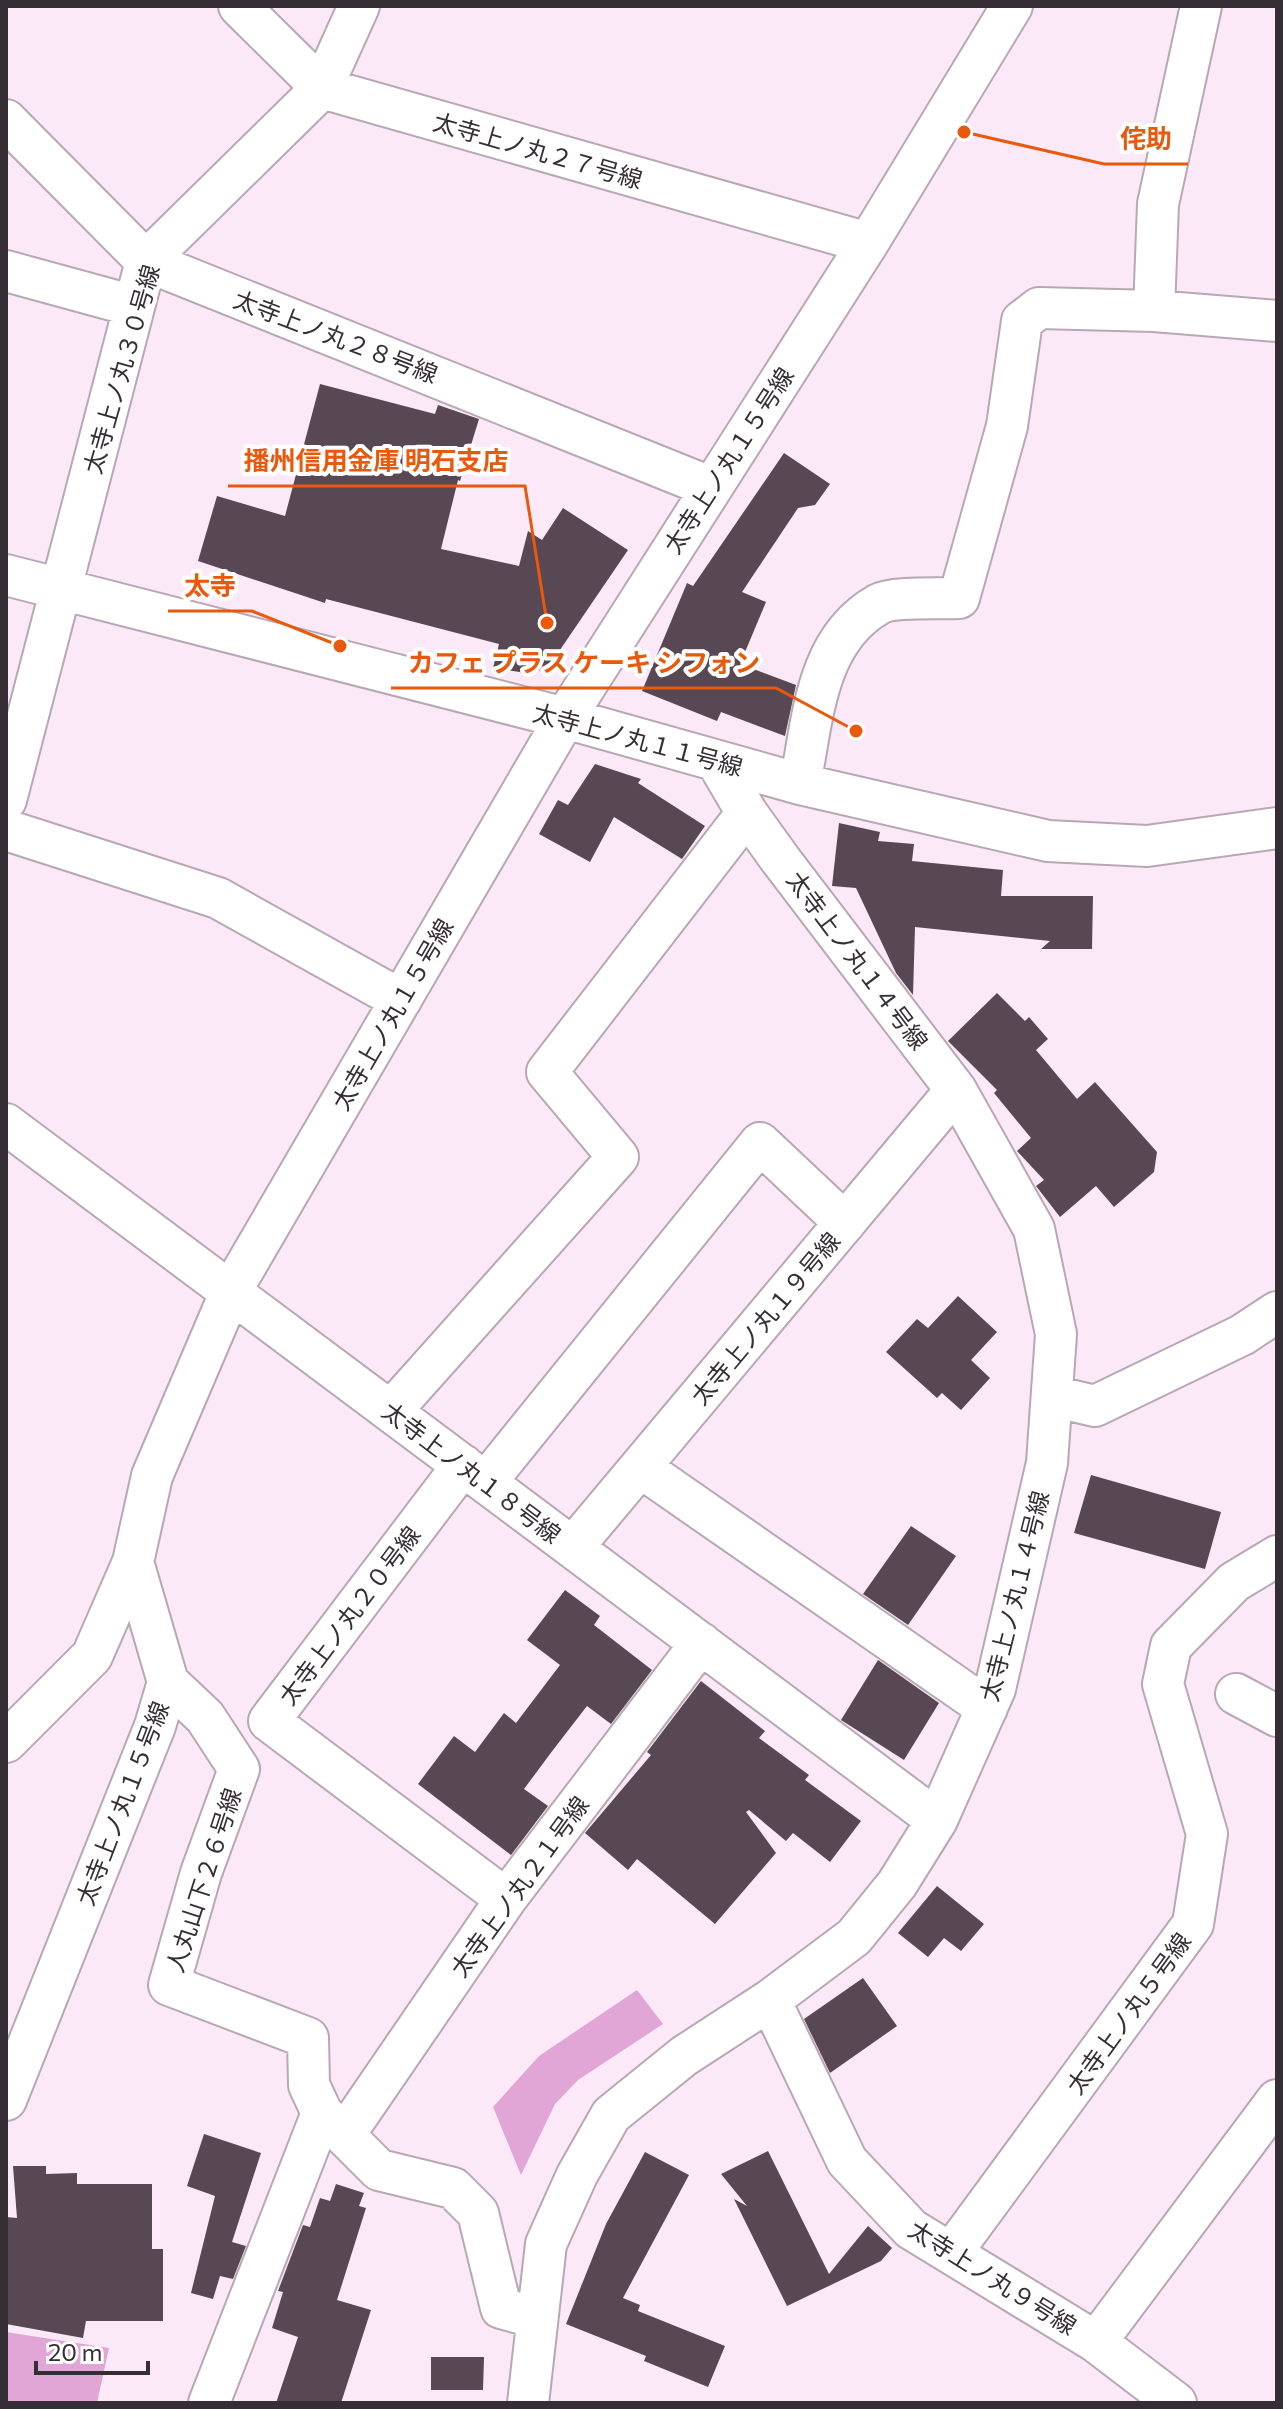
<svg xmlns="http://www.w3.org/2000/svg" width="1283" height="2409" font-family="Commissioner,'Noto Sans JP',sans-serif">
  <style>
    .green { fill: #e1a6d5 }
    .building { fill: #574854 }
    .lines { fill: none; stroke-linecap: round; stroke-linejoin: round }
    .minor-casing { stroke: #b8a7b4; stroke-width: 44 }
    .minor { stroke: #fff; stroke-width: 40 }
    .labels { text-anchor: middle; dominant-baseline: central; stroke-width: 8; stroke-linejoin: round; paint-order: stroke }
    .street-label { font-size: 24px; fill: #352e34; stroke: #fff }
    .leader { fill: none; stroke: #e8590c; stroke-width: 3 }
    .callout-dot { fill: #e8590c; stroke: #fff; stroke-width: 3 }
    .callout-label { font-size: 26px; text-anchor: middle; font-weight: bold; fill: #e8590c; stroke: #fff; stroke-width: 8; stroke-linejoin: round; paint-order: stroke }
  </style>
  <rect width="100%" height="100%" fill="#fce9f8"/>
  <path class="green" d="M 637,1990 L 663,2024 L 578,2080 L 555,2104 L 521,2175 L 493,2107 L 539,2056 Z
    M 6,2332 L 109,2348 L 97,2403 L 6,2403 Z"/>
  <path class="building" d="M 320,384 L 435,414 L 438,405 L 479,419 L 460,481 L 458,480 L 441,549 L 519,566 L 528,531 L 542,540 L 563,508 L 628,550 L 547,669 L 526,673 L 493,668 L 499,644 L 326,599 L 325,603 L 198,561 L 217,496 L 285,516 Z
    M 784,453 L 830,484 L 815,505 L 798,508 L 742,592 L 766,602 L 740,664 L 796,685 L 785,736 L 721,712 L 717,721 L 642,691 L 687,583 L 693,586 Z
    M 595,764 L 641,779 L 638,783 L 705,826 L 682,859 L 614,817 L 590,862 L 539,834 L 558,800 L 568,805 Z
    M 839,823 L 880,832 L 878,841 L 914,844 L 912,861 L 1003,870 L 1001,896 L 1093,896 L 1092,949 L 1041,949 L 1050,941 L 915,927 L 913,995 L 896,973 L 856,888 L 832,886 Z
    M 997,993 L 1025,1021 L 1029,1017 L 1048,1039 L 1036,1050 L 1077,1099 L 1095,1082 L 1157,1152 L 1154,1172 L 1114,1207 L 1096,1186 L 1060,1217 L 1036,1186 L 1044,1180 L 1017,1151 L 1031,1138 L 994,1093 L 997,1090 L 948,1041 Z
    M 958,1296 L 997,1332 L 971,1360 L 990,1378 L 961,1410 L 942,1393 L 937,1398 L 886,1352 L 917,1319 L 928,1328 Z
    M 1091,1475 L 1221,1512 L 1205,1569 L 1074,1533 Z
    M 911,1526 L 956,1556 L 908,1625 L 863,1594 Z
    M 565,1590 L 600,1616 L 594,1625 L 652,1670 L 611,1724 L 587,1706 L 553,1750 L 524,1789 L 548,1806 L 511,1855 L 418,1784 L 454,1736 L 475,1752 L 504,1713 L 516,1723 L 560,1665 L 527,1640 Z
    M 878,1660 L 939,1703 L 904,1760 L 841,1720 Z
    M 701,1681 L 765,1731 L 759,1738 L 809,1775 L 805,1780 L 861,1821 L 830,1862 L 793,1833 L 786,1841 L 749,1810 L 746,1812 L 776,1853 L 715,1924 L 637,1859 L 628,1870 L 585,1833 L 651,1755 L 647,1752 Z
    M 937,1886 L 984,1924 L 961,1951 L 944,1938 L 928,1957 L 898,1933 Z
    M 863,1978 L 897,2026 L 830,2073 L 804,2019 Z
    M 204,2134 L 261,2153 L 232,2242 L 246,2246 L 233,2279 L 220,2276 L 213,2299 L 191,2293 L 215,2196 L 187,2186 Z
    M 768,2151 L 829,2274 L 868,2226 L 892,2248 L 881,2261 L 787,2306 L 734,2199 L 747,2206 L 721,2174 Z
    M 645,2152 L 689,2175 L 623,2298 L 640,2305 L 638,2311 L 725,2346 L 708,2387 L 644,2361 L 646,2356 L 566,2324 L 606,2224 Z
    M 13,2166 L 46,2166 L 46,2174 L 77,2173 L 77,2184 L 152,2184 L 152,2249 L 163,2249 L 163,2321 L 86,2321 L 83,2338 L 6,2324 L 6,2217 L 17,2218 Z
    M 336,2184 L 364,2193 L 359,2206 L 366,2208 L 337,2300 L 371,2310 L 341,2403 L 276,2403 L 298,2337 L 272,2328 L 283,2292 L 278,2291 L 303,2225 L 310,2227 L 320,2198 L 330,2201 Z
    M 431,2357 L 484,2357 L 483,2390 L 431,2390 Z"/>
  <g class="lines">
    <defs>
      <path id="minor" d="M 239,6 L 322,88 L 868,243
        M 6,120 L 146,261 L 710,487
        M 6,271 L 134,306
        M 1154,311 L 1158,204 L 1201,6
        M 6,575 L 565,718 L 800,784 L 1048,841 L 1147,846 L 1277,828
        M 800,784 C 813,720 815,640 879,604 C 893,596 941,599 959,598 L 1007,426 L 1022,321 L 1039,308 L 1154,311 L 1277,321
        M 6,800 L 146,261 L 322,88 L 359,6
        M 6,830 L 218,898 L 401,1000
        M 6,1124 L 937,1820
        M 1052,1396 L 1095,1406 L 1242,1335 L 1277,1312
        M 391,1411 L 618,1157 L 547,1072 L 747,813
        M 463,1465 L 269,1721 L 506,1899
        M 640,1467 L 987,1708
        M 486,1482 L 760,1143 L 845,1223
        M 573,1547 L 956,1090
        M 168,1682 L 205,1717 L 239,1769 L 201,1873 L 169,1985 L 308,2038 L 309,2085 L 322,2113 L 379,2170 L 453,2188 L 478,2213 L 501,2308 L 537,2318
        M 1236,1694 L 1277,1716
        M 6,1742 L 92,1656 L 133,1562
        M 770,2000 L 847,2161 L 911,2229 L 1096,2342 L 1176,2403
        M 6,2100 L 155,1726 L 168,1682 L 133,1562 L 152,1476 L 231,1291 L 565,718 L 868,243 L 1012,6
        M 345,2134 L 506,1899 L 701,1643
        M 952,2252 L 1193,1924 L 1207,1834 L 1163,1684 L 1171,1646 L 1234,1582 L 1277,1556
        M 1096,2342 L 1277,2100
        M 209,2403 L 322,2113
        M 528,2403 L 546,2244 L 577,2175 L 611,2115 L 684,2056 L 770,2000 L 854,1937 L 897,1884 L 937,1820 L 995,1689 L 1047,1463 L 1056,1334 L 1034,1229 L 956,1090 L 780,859 L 747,813 L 717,762"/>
    </defs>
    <use href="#minor" class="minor-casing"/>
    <use href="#minor" class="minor"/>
  </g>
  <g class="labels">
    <g class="street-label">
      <text transform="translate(538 150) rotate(16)">太寺上ノ丸２７号線</text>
      <text transform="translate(336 336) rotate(21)">太寺上ノ丸２８号線</text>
      <text transform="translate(121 369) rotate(-74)">太寺上ノ丸３０号線</text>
      <text transform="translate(728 460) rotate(-57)">太寺上ノ丸１５号線</text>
      <text transform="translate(638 739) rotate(15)">太寺上ノ丸１１号線</text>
      <text transform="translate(858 960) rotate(53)">太寺上ノ丸１４号線</text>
      <text transform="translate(392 1014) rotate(-60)">太寺上ノ丸１５号線</text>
      <text transform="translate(765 1318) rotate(-50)">太寺上ノ丸１９号線</text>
      <text transform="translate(472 1472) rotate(37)">太寺上ノ丸１８号線</text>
      <text transform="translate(1014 1596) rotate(-76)">太寺上ノ丸１４号線</text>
      <text transform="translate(349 1615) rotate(-53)">太寺上ノ丸２０号線</text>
      <text transform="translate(122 1803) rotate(-69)">太寺上ノ丸１５号線</text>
      <text transform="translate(203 1880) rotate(-72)">人丸山下２６号線</text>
      <text transform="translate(519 1886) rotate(-54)">太寺上ノ丸２１号線</text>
      <text transform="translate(1128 2013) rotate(-54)">太寺上ノ丸５号線</text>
      <text transform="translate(993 2277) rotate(32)">太寺上ノ丸９号線</text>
    </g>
  </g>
  <path class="leader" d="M964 132L1104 164H1188M547 623L525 486H228M340 646L252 611H168M856 731L776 688H391"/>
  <g class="callout-dot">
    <circle cx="964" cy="132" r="8"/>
    <circle cx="547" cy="623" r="8"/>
    <circle cx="340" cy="646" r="8"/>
    <circle cx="856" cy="731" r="8"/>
  </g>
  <g class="callout-label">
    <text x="1146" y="148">侘助</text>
    <text x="376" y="470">播州信用金庫 明石支店</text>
    <text x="210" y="595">太寺</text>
    <text x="584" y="672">カフェ プラス ケーキ シフォン</text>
  </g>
  <rect width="1283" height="2409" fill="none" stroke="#352e34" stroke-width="16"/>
  <path d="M36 2361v12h112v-12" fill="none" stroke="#352e34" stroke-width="4"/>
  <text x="48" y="2361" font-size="24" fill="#352e34" stroke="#ffffff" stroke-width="6" paint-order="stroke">20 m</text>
</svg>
